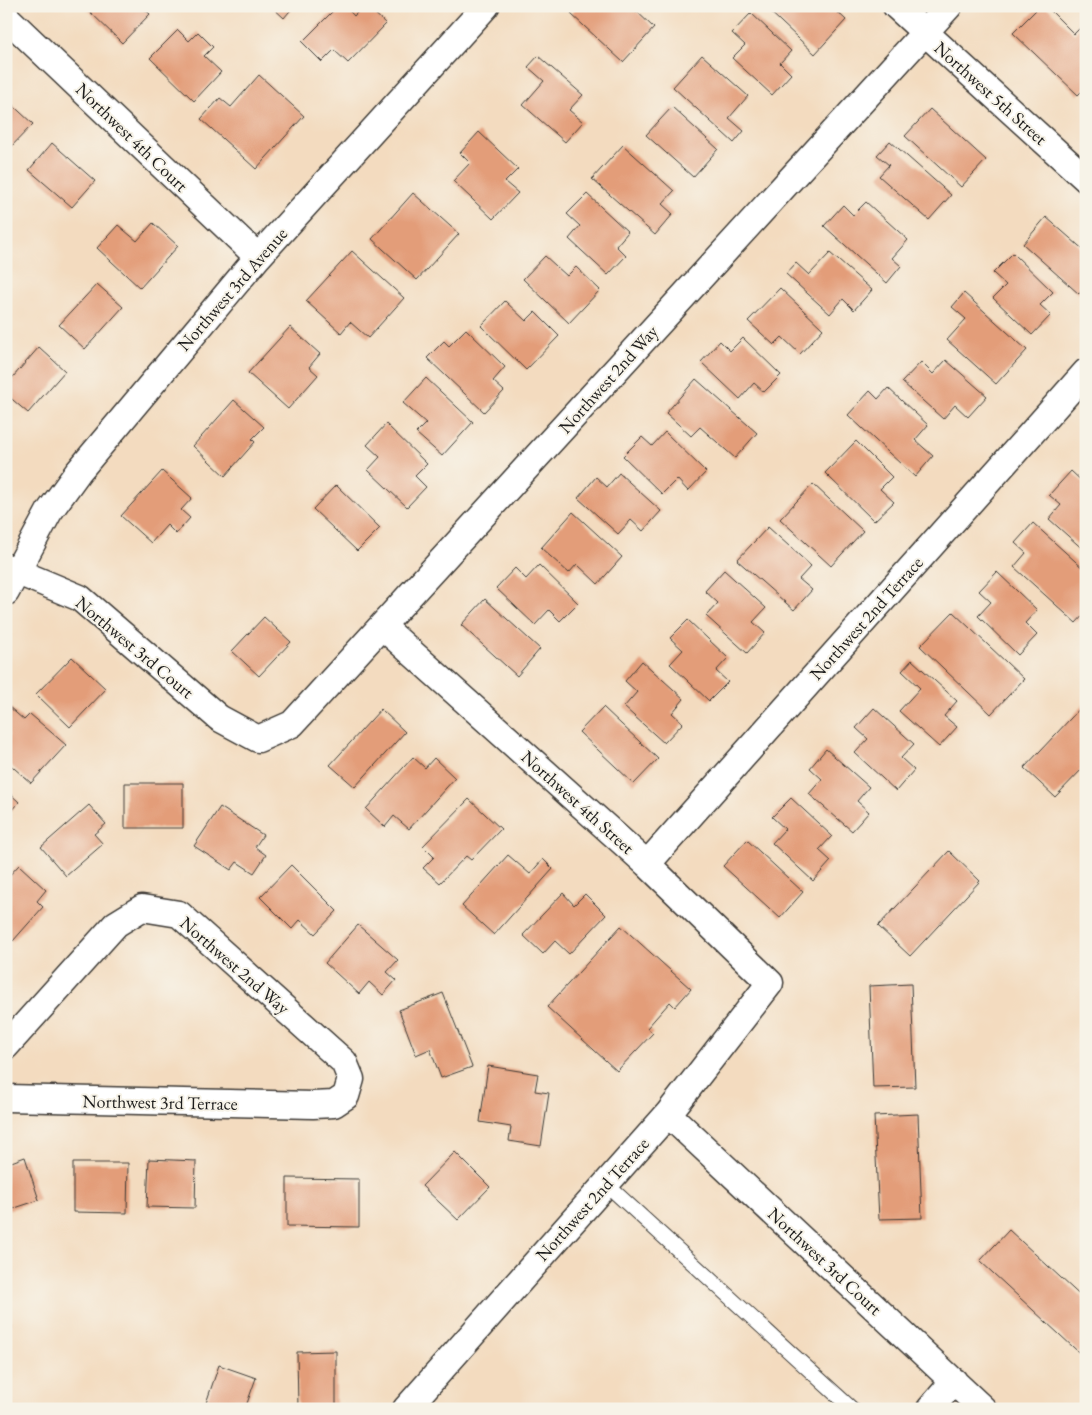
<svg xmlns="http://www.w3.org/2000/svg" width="1092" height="1415" font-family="'EB Garamond',serif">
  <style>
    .building { fill: #e39d79 }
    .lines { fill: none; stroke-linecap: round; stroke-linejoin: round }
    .service-casing { stroke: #3c3934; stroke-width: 16 }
    .minor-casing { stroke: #3c3934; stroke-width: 29 }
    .service { stroke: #fff; stroke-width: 14 }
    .minor { stroke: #fff; stroke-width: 26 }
    .labels { text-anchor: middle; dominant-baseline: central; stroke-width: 4; stroke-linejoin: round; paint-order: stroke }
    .street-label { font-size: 18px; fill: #1c1c1c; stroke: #f7f3e8 }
  </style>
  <rect width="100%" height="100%" fill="#f7f3e8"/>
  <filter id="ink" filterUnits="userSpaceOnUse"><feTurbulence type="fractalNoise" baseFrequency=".02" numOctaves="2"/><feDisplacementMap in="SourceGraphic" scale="10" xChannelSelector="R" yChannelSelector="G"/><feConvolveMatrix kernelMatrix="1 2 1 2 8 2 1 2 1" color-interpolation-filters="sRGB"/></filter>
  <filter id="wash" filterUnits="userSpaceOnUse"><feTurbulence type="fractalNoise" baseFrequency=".0096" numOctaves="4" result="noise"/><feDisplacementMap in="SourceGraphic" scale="20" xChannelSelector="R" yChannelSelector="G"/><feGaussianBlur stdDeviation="1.12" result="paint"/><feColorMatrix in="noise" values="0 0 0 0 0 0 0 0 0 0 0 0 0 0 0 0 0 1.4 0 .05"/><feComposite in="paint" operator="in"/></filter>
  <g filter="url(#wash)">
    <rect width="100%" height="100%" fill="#f3dbbf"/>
    <g id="blocks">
      <path class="building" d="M 84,6 L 141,6 L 150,14 L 122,43 Z
        M 271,6 L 294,6 L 284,18 Z
        M 338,6 L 345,6 L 354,16 L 363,6 L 367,6 L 386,24 L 348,63 L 334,50 L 322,62 L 302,42 Z
        M 578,6 L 631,6 L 654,28 L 623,62 L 571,14 Z
        M 764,6 L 831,6 L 846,20 L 815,54 Z
        M 1040,6 L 1046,6 L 1074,34 L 1086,22 L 1086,87 L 1078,95 L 1013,33 Z
        M 751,13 L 791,51 L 780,63 L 791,74 L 772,95 L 732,58 L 745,45 L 732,33 Z
        M 178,30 L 189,41 L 198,32 L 213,47 L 204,56 L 221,72 L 194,101 L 150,58 Z
        M 702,55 L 748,96 L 729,118 L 744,131 L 734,143 L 673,87 Z
        M 538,56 L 583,95 L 569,110 L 583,122 L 565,142 L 523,105 L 544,81 L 528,67 Z
        M 259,75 L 304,116 L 256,169 L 201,119 L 220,98 L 231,107 Z
        M 6,99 L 33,124 L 6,152 Z
        M 672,107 L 718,149 L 693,177 L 646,135 Z
        M 930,109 L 986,160 L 961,187 L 905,136 Z
        M 479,132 L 518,169 L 505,182 L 518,193 L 493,219 L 453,181 L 470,163 L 460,153 Z
        M 890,141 L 951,195 L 929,220 L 879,176 L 889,165 L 877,155 Z
        M 52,143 L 95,181 L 72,207 L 29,170 Z
        M 623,145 L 674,191 L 662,204 L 673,214 L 655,235 L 592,179 Z
        M 413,193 L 459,234 L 417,280 L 372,239 Z
        M 587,194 L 628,232 L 616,246 L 626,256 L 608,275 L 569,239 L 580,226 L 567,214 Z
        M 866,202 L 908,240 L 892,258 L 901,266 L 887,283 L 824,226 L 843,205 L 853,215 Z
        M 1046,217 L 1086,252 L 1086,286 L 1079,294 L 1023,244 Z
        M 153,223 L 178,246 L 140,288 L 97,248 L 118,225 L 137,241 Z
        M 352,251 L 404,298 L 368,338 L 350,322 L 341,333 L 306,301 Z
        M 830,253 L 872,290 L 854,310 L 843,299 L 830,314 L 786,274 L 796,263 L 809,275 Z
        M 1013,253 L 1053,292 L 1040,305 L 1051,315 L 1032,335 L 993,298 L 1006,285 L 993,273 Z
        M 545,256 L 567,276 L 576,267 L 600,290 L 569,323 L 523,279 Z
        M 97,284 L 123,307 L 85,349 L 59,325 Z
        M 780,288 L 823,329 L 800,354 L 782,337 L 774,345 L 748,321 Z
        M 964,293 L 1027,350 L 996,384 L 947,340 L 966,319 L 952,307 Z
        M 505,301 L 526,321 L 535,312 L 559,336 L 526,370 L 481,326 Z
        M 290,327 L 320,354 L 309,367 L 318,375 L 288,409 L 248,373 Z
        M 466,329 L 505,367 L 493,381 L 504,391 L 484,412 L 427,358 L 444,341 L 449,346 Z
        M 743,338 L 781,375 L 764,392 L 754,383 L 740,399 L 701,362 L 720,341 L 730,351 Z
        M 39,347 L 65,371 L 28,413 L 6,394 L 6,385 Z
        M 946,360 L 987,396 L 968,417 L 955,405 L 943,419 L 902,382 L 921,362 L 933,374 Z
        M 426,378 L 473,422 L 442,456 L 416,433 L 426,423 L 403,403 Z
        M 696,379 L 757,433 L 735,458 L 700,427 L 691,436 L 666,413 Z
        M 888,388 L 928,425 L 915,440 L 933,456 L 915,477 L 848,415 L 870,391 L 878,399 Z
        M 234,400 L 264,427 L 252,439 L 255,442 L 225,476 L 193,446 Z
        M 386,424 L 427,464 L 415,476 L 426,487 L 407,507 L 368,470 L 380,457 L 367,445 Z
        M 665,432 L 706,472 L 688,491 L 677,479 L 662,494 L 623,456 L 642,437 L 652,446 Z
        M 856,441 L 892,477 L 880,489 L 894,502 L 874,521 L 825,473 Z
        M 162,471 L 192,498 L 181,510 L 190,518 L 176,534 L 167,525 L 151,543 L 121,516 Z
        M 1071,471 L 1086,485 L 1086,552 L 1049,519 L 1061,505 L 1049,495 Z
        M 619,473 L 661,511 L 643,531 L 631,520 L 618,534 L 578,498 L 596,477 L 607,487 Z
        M 813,484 L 863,531 L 831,566 L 780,519 Z
        M 336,485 L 380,528 L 357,551 L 313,509 Z
        M 573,512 L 622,557 L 598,584 L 577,564 L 569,573 L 541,548 Z
        M 1033,523 L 1086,571 L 1086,612 L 1076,623 L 1014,567 L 1026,553 L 1015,543 Z
        M 768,527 L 811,566 L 799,579 L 812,590 L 794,610 L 737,560 Z
        M 539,565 L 578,603 L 560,621 L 549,610 L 535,625 L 496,588 L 515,568 L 526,579 Z
        M 724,570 L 766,608 L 753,622 L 765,633 L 747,653 L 706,616 L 718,603 L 705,591 Z
        M 997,572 L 1037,610 L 1025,623 L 1037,635 L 1018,655 L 978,616 L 991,602 L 979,591 Z
        M 485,599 L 540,649 L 517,676 L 461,625 Z
        M 953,612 L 1024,679 L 991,714 L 920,646 Z
        M 264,617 L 291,642 L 259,676 L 232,651 Z
        M 688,620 L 728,658 L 716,671 L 728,682 L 709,701 L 670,664 L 683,650 L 670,638 Z
        M 72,657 L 106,689 L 70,727 L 36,694 Z
        M 912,660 L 957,701 L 944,716 L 957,727 L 939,747 L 899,711 L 920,688 L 902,671 Z
        M 642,661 L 684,699 L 672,713 L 683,723 L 664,743 L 624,707 L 637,692 L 625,681 Z
        M 1086,702 L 1086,765 L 1055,797 L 1024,768 Z
        M 8,706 L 24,720 L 30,714 L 66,745 L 31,783 L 6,761 L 6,738 L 9,735 L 6,732 L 6,708 Z
        M 603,707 L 658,759 L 634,784 L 579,732 Z
        M 874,708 L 914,744 L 901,758 L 914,770 L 896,791 L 855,753 L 868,739 L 856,728 Z
        M 381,709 L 405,732 L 355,787 L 330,765 Z
        M 826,749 L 869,787 L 857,801 L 869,812 L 852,831 L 809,794 L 822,779 L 810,768 Z
        M 413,757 L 425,768 L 434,758 L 455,778 L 409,829 L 394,816 L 385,827 L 366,809 Z
        M 125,783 L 183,783 L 183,828 L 125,828 Z
        M 6,790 L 19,802 L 6,816 Z
        M 791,798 L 832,836 L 819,850 L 831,861 L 813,881 L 772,843 L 785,829 L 772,817 Z
        M 469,799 L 501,829 L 471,860 L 466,856 L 440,883 L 423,868 L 434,857 L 423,846 Z
        M 89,805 L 106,824 L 94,834 L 103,844 L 66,876 L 41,847 Z
        M 220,807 L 263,835 L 255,847 L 266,855 L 254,873 L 237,862 L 231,870 L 194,846 Z
        M 747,840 L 803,892 L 780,918 L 723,866 Z
        M 949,851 L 980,881 L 910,956 L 878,926 Z
        M 508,855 L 530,874 L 543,859 L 553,869 L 494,935 L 462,906 Z
        M 19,865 L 46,890 L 37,901 L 43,907 L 13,941 L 6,935 L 6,879 Z
        M 291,865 L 337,911 L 315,934 L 300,920 L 292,929 L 260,897 Z
        M 563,893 L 574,905 L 585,894 L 606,915 L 569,954 L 555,941 L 543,954 L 523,935 Z
        M 358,925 L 398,960 L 387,972 L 396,980 L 383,995 L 369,982 L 359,994 L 325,963 Z
        M 621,926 L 691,989 L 675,1007 L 670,1002 L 647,1028 L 653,1033 L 617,1071 L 547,1007 Z
        M 911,984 L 915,1087 L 873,1088 L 869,986 Z
        M 443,993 L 472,1067 L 441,1078 L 430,1049 L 416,1055 L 399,1010 Z
        M 488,1066 L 538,1074 L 535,1091 L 549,1093 L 541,1146 L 509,1141 L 511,1127 L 480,1122 Z
        M 918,1114 L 922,1218 L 879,1219 L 874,1116 Z
        M 455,1152 L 490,1187 L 458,1220 L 422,1186 Z
        M 25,1157 L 39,1200 L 6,1211 L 6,1164 Z
        M 149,1159 L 196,1161 L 195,1208 L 147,1207 Z
        M 73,1163 L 128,1163 L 127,1213 L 73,1212 Z
        M 287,1178 L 359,1179 L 359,1227 L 287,1226 Z
        M 1009,1230 L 1086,1301 L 1086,1359 L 980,1261 Z
        M 6,1320 L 11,1321 L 8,1365 L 6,1365 Z
        M 336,1351 L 336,1409 L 298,1409 L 297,1352 Z
        M 219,1365 L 256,1378 L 245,1409 L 204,1409 Z"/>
    </g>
  </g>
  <g filter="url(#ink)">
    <use href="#blocks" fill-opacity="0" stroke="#3c3934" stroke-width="1"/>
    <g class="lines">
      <defs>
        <path id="service" d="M 606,1184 L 852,1409"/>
        <path id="minor" d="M 896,6 L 1086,179
          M 6,17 L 258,257
          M 6,567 L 80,598 L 219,718 L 258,739 L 292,724 L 949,6
          M 6,592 L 49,512 L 78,472 L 258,257 L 486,6
          M 382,626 L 647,864 L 770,983 L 668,1114 L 406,1409
          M 647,864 L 1086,372
          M 6,1046 L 116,924 L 142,908 L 179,914 L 344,1062 L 351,1079 L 346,1096 L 334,1104 L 313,1105 L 6,1098
          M 668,1114 L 983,1409
          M 930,1409 L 954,1381"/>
      </defs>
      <use href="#service" class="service-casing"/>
      <use href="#minor" class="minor-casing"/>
      <use href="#service" class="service"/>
      <use href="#minor" class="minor"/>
    </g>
  </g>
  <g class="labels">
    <g class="street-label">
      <text transform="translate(991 93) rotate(42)">Northwest 5th Street</text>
      <text transform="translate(132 137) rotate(44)">Northwest 4th Court</text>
      <text transform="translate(232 289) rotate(-49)">Northwest 3rd Avenue</text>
      <text transform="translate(608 379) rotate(-48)">Northwest 2nd Way</text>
      <text transform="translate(866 618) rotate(-48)">Northwest 2nd Terrace</text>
      <text transform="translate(135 647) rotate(40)">Northwest 3rd Court</text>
      <text transform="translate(578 802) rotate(42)">Northwest 4th Street</text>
      <text transform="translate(235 965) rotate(41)">Northwest 2nd Way</text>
      <text transform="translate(160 1102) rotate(1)">Northwest 3rd Terrace</text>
      <text transform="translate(592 1199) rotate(-48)">Northwest 2nd Terrace</text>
      <text transform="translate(825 1261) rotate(43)">Northwest 3rd Court</text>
    </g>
  </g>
  <rect width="1092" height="1415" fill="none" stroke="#f7f3e8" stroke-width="25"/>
</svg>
